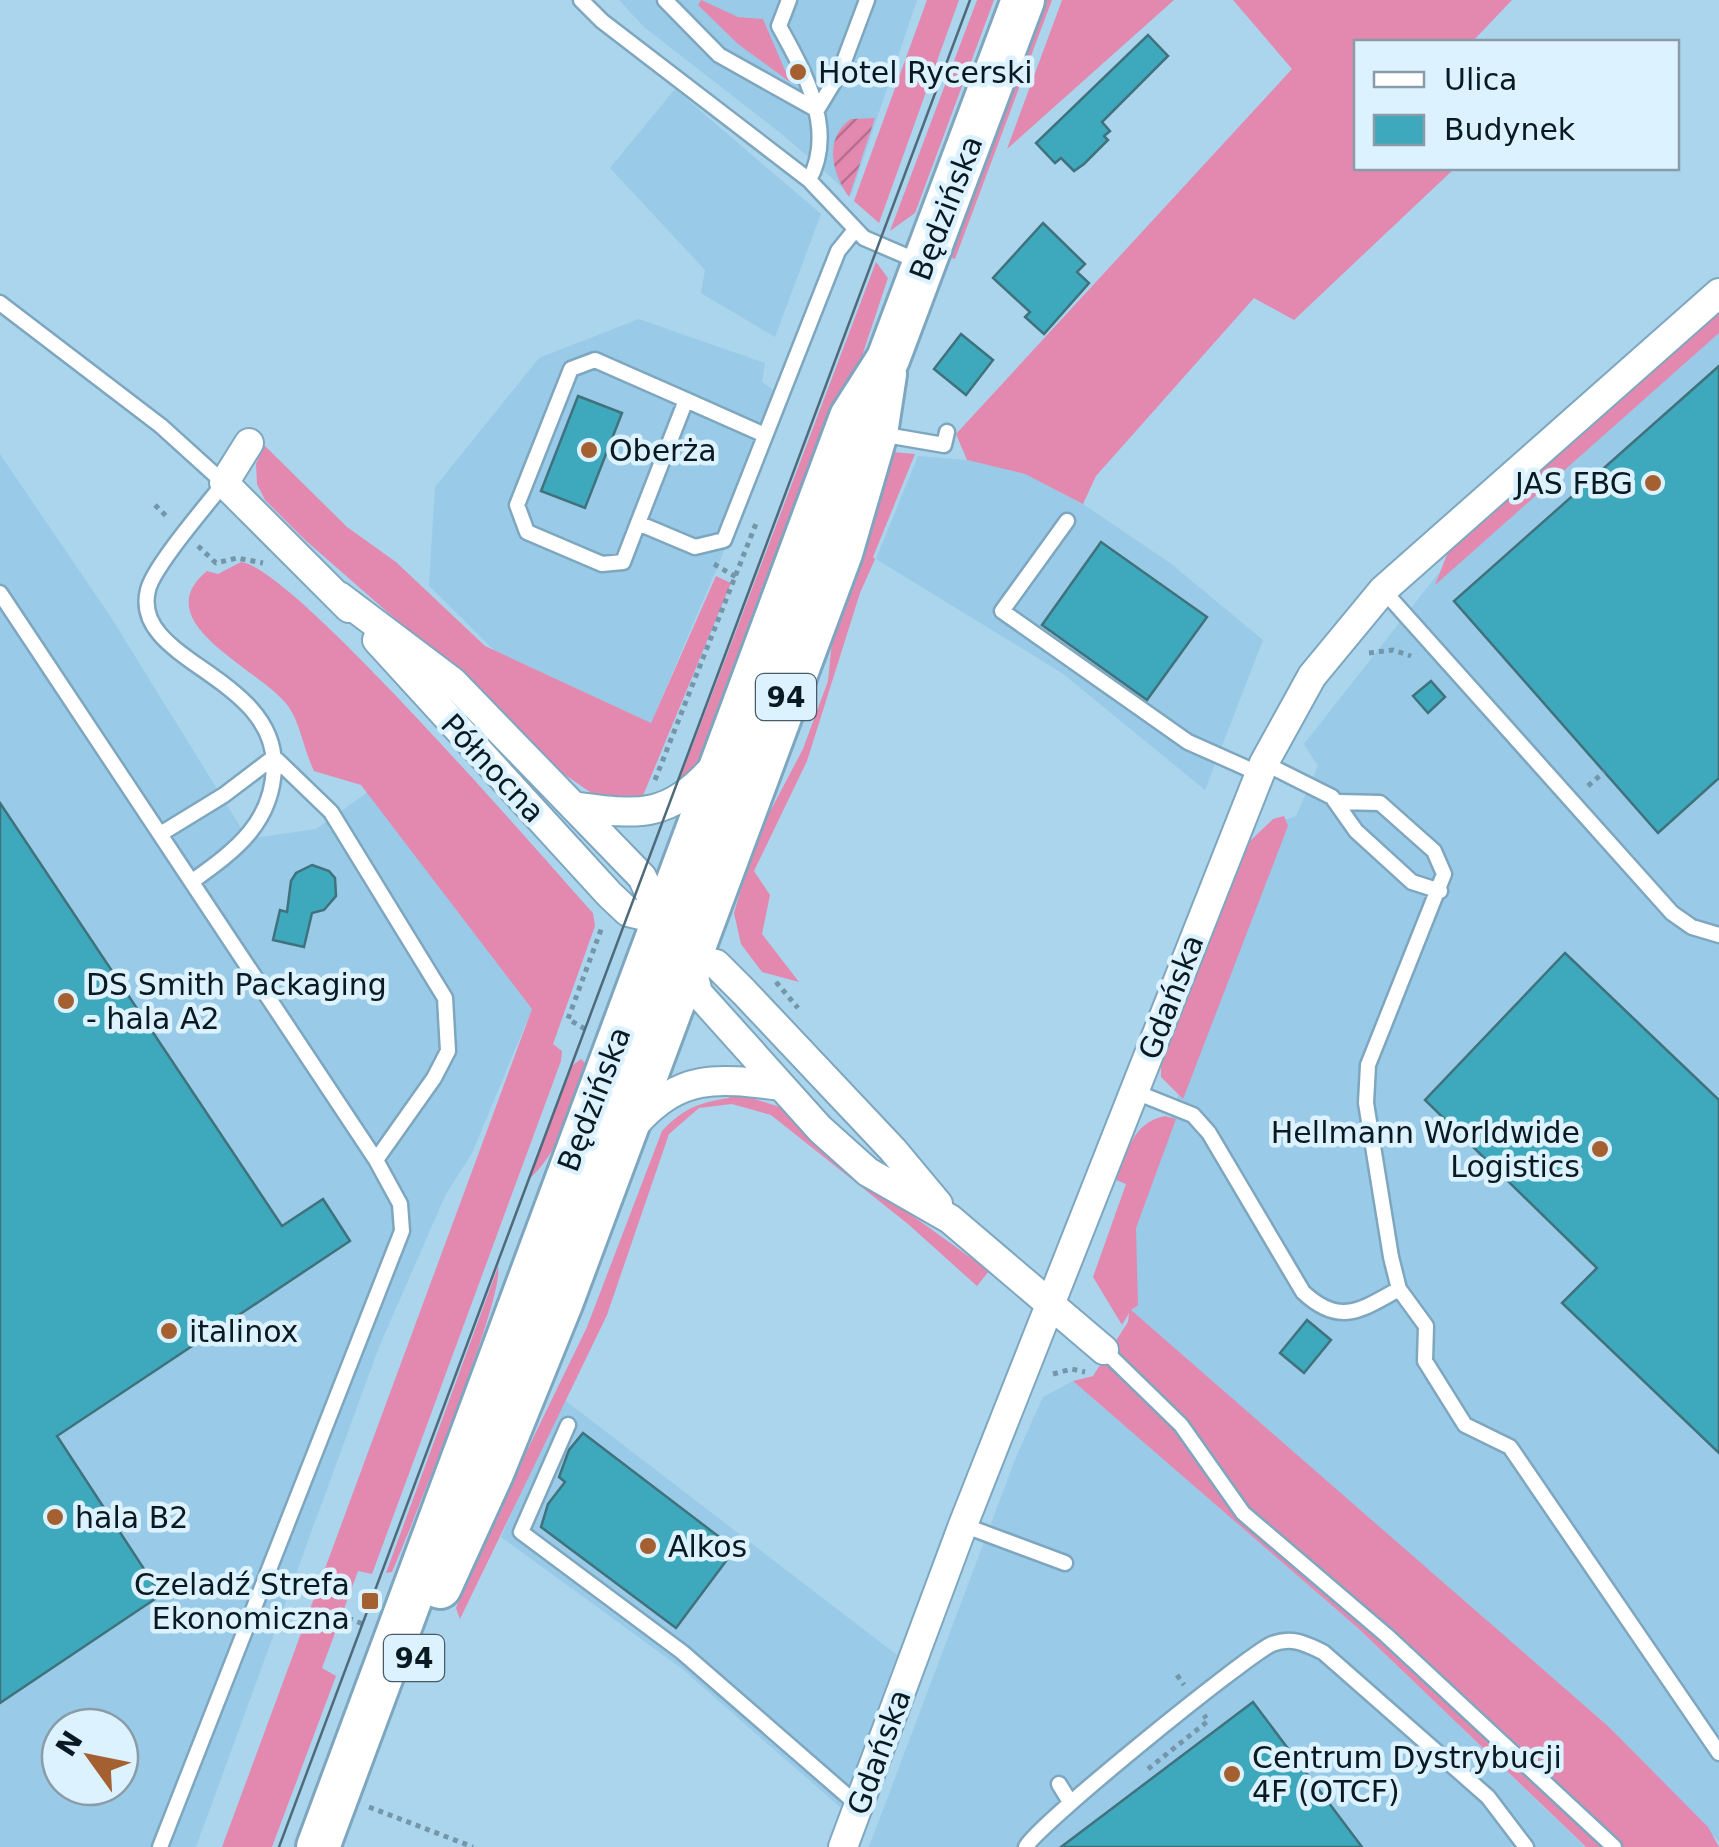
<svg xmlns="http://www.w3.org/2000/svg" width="1719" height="1847" font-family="'DejaVu Sans',sans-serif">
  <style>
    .built { fill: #99cae7; fill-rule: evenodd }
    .grass { fill: #e389af }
    .garden { fill: url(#garden-furrows) }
    .building { fill: #3ea8bd; stroke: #40727d; stroke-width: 2.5 }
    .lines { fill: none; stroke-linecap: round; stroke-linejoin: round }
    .lane-casing { stroke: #7ea7bf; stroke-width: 19 }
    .street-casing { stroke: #7ea7bf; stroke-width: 32 }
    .primary-casing { stroke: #7ea7bf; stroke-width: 48 }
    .path { stroke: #7496a9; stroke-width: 5; stroke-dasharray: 5 5; stroke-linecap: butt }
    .lane { stroke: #fff; stroke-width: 14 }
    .street { stroke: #fff; stroke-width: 28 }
    .primary { stroke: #fff; stroke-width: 42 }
    .tram { stroke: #4f6b7b; stroke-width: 2.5 }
    .poi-dot { fill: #a46030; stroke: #ddf2ff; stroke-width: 4 }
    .labels { text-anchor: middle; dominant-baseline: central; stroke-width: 9; stroke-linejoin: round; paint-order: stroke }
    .shield { fill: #ddf2ff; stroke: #495b65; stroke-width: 2.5 }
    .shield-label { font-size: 28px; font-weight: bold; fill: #0a1a23 }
    .poi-label { font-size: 30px; fill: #0a1a23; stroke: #ddf2ff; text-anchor: start }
    .street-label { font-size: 30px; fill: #0a1a23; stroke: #ddf2ff }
  </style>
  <defs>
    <pattern id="garden-furrows" width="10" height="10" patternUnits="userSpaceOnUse" patternTransform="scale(2.5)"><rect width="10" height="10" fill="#e389af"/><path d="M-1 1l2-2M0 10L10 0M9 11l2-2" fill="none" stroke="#b66f8e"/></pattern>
  </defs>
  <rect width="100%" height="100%" fill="#aad5ed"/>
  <path class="built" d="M 619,0 L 917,0 L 851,195 L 783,135 L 644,27 Z
    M 675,89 L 821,214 L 775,337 L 701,293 L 705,270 L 610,168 Z
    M 639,319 L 765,363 L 762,382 L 788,401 L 651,723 L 495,651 L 429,586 L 435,487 L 539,358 Z
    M 1719,323 L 1719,1842 L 1609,1727 L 1130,1310 L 1128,1232 L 1279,822 L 1296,816 L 1318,766 L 1304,744 L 1437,575 Z
    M 0,454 L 112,619 L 248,839 L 316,829 L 372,789 L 532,1009 L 472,1153 L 445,1196 L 379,1347 L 196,1847 L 0,1847 ZM 60,1727 L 120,1727 L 120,1787 L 60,1787 Z
    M 918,456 L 967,460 L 1025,474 L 1083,504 L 1170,563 L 1263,640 L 1205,790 L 1062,673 L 876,559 Z
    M 1073,1381 L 1359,1629 L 1585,1847 L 869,1847 L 1016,1457 L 1043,1397 Z
    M 562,1398 L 897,1655 L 841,1808 L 681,1668 L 501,1537 Z"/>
  <path class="grass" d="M 701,0 L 738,17 L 763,19 L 790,82 L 738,44 L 698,5 Z
    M 927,0 L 959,0 L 879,223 L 854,201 Z
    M 977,0 L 994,0 L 915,213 L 890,231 Z
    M 1045,0 L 1052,0 L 955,259 L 948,257 Z
    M 1062,0 L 1174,0 L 1007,149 Z
    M 1233,0 L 1512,0 L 1472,42 L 1356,42 L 1356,168 L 1455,168 L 1294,320 L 1254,298 L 1096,476 L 1083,504 L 1025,474 L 967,460 L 956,434 L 1292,69 Z
    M 876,262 L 888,278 L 856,374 L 775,553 L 698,760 L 690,776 L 678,784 Z
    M 1719,313 L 1719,333 L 1435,585 L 1448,552 Z
    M 264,445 L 347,527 L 396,562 L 485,646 L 651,723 L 716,576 L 731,583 L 640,803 L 617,803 L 593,794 L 561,772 L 449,666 L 304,539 L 265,500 L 257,484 L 256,464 Z
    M 892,452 L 915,454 L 873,557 L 875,559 L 860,593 L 807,761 L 754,871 L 770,895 L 762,934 L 799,982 L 762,972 L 741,944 L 734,913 L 755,840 L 803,749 L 828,681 L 832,641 Z
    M 241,562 C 294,568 542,857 593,913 L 595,926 L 553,1044 L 562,1051 L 561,1061 L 372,1574 L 358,1571 L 322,1668 L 336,1676 L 272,1847 L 222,1847 L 532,1009 L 361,785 L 314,771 C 304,751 300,722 288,706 C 261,669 144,623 207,571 L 218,574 Z
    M 1284,816 L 1288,826 L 1183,1099 L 1161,1077 L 1161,1060 L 1249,842 L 1273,819 Z
    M 581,1059 L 587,1065 C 573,1104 560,1153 527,1181 L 573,1065 Z
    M 730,1091 L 786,1109 L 888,1198 L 989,1271 L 977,1286 L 908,1224 L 771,1115 L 732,1104 L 699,1108 L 669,1134 L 607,1315 L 460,1619 L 456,1608 L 488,1531 L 587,1327 L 662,1131 C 682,1109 700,1102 729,1098 Z
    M 1165,1116 L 1176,1119 L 1136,1228 L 1138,1305 L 1131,1310 L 1609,1727 L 1708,1827 L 1719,1847 L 1586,1847 L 1359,1629 L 1073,1381 L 1093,1376 L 1128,1322 L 1129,1313 L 1122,1325 L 1093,1277 L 1126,1184 L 1116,1180 C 1127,1152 1132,1123 1165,1116 Z
    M 498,1267 C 505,1297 411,1527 392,1572 L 386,1573 Z"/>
  <path class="garden" d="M 875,118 L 849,197 C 832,174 823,138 851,119 Z"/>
  <path class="building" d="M 1148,35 L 1168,56 L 1102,122 L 1110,131 L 1104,136 L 1108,140 L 1084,164 L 1074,171 L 1061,158 L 1055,163 L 1036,143 Z
    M 1043,223 L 1085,264 L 1077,272 L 1089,283 L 1044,334 L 1025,317 L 1030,312 L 993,278 Z
    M 961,334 L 993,360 L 966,395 L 934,369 Z
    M 1719,366 L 1719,778 L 1658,833 L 1454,601 Z
    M 578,396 L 622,413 L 585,508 L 541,491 Z
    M 1101,542 L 1207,617 L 1147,700 L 1042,625 Z
    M 1431,681 L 1445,697 L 1428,713 L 1413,696 Z
    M 0,803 L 282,1226 L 323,1199 L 350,1241 L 57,1436 L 161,1595 L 0,1703 Z
    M 312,865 L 329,871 L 335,878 L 336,896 L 324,910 L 312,913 L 304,947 L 273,940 L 280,910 L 287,912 L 291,881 L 296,873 Z
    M 1565,953 L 1719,1100 L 1719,1453 L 1562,1303 L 1597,1268 L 1425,1100 Z
    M 1307,1320 L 1331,1340 L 1304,1373 L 1280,1353 Z
    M 583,1433 L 735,1549 L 676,1628 L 541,1527 L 548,1504 L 565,1482 L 559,1477 L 569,1450 Z
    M 1253,1702 L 1362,1847 L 1061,1847 Z"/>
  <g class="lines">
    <defs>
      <path id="lane" d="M 581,0 L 602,21 L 809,180 L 864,238 L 920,262
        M 665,0 L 719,55 L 817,110
        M 789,0 L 779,26 C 804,71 837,130 809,180
        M 817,110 L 840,72 L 867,0
        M 0,303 L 161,426 L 224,483 C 207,505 153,567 148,590 C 130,661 275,675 274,766 C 273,822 236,850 194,880
        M 686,400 L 595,360 L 571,369 L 517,505 L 527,532 L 602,564 L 623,562 L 638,523 L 695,547 L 724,540 L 838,251 L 855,230
        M 880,434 L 944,445 L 947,432
        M 1067,521 L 1002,611 L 1188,742 L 1260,774
        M 638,523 L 686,400 L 765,435
        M 1383,590 L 1672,913 L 1692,927 L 1719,935
        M 0,593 L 376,1160
        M 1264,763 L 1332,797 L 1356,831 L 1412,882 L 1440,891
        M 1339,802 L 1380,803 L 1434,851 L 1444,874 L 1368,1065 L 1366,1103 L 1391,1257 L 1399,1289 L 1426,1326 L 1425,1361 L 1465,1425 L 1510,1447 L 1719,1753
        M 162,833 L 224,795 L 274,757
        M 1133,1091 L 1193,1115 L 1209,1133 L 1303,1292 C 1339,1326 1360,1311 1399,1289
        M 1104,1350 L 1181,1425 L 1243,1513 L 1386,1635 L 1614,1847
        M 568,1425 L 521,1532 L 682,1652 L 859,1806
        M 963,1525 L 1065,1563
        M 1059,1784 L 1070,1802
        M 160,1847 L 402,1231 L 400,1204 L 376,1160 L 434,1078 L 448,1051 L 445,998 L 331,812 L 274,757
        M 1026,1847 C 1035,1827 1247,1655 1272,1644 C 1292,1636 1306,1644 1323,1652 L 1488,1797 L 1526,1847"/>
      <path id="street" d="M 249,443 L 224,483 L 349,608
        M 339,596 L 453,682 L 642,877 L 665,926
        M 377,640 L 609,894 L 628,912 L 660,920
        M 573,806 C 639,815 667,820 715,766
        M 690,959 L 716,964 L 744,992 L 893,1150 L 938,1204
        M 690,960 L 698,993 L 820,1129 L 868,1172 L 950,1219 L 1104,1350
        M 635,1124 C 681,1073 717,1078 781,1086
        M 843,1847 L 963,1525 L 1264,763 L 1312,676 L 1383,590 L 1719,293"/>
      <path id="primary" d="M 440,1587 L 492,1473 L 562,1301 L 841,553 L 876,433 L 885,374
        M 318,1847 L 851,417 L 888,359 L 1023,0"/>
    </defs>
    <use href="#lane" class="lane-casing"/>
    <use href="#street" class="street-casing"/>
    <use href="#primary" class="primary-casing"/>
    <path class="path" d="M 155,505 L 168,518
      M 198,546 L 216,563 L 237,558 L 263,563
      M 714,564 L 736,577
      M 1369,653 L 1393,650 L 1411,656
      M 655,780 L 757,521
      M 1588,786 L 1604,772
      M 776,982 L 798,1008
      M 585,1029 L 568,1019 L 602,927
      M 1053,1374 L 1072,1369 L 1085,1372
      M 348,1618 L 363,1624
      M 1177,1675 L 1184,1685
      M 1148,1769 L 1208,1721 L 1204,1715
      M 369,1807 L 473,1847"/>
    <use href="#lane" class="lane"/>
    <use href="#street" class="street"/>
    <use href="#primary" class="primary"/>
    <path class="tram" d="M 279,1847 L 970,0"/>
  </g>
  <g class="poi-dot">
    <circle cx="798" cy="72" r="10"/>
    <circle cx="589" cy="450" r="10"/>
    <circle cx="1653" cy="483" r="10"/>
    <circle cx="66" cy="1001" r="10"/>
    <circle cx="1600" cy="1149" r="10"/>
    <circle cx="169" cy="1331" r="10"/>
    <circle cx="55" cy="1517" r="10"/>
    <circle cx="648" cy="1546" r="10"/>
    <rect x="360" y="1591" width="20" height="20" rx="5"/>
    <circle cx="1232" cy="1774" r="10"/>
  </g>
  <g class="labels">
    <g class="shield">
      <rect x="756" y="674" width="60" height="46" rx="8"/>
      <rect x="384" y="1635" width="60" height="46" rx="8"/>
    </g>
    <g class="shield-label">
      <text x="786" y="697">94</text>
      <text x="414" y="1658">94</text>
    </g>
    <g class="poi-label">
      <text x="818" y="72">Hotel Rycerski</text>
      <text x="609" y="450">Oberża</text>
      <text x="1633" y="483" text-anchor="end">JAS FBG</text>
      <text x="86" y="984">DS Smith Packaging<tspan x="86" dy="34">- hala A2</tspan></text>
      <text x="1580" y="1132" text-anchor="end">Hellmann Worldwide<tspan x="1580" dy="34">Logistics</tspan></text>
      <text x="189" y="1331">italinox</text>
      <text x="75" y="1517">hala B2</text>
      <text x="668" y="1546">Alkos</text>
      <text x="350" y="1584" text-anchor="end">Czeladź Strefa<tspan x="350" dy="34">Ekonomiczna</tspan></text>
      <text x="1252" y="1757">Centrum Dystrybucji<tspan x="1252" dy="34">4F (OTCF)</tspan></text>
    </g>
    <g class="street-label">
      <text transform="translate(946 208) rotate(-69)">Będzińska</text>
      <text transform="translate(493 768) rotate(47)">Północna</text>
      <text transform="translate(1171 997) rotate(-69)">Gdańska</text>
      <text transform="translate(594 1099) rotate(-69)">Będzińska</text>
      <text transform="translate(879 1752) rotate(-70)">Gdańska</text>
    </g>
  </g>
  <rect x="1354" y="40" width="325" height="130" fill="#ddf2ff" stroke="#899ca7" stroke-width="2.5"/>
  <rect x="1374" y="72" width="50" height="15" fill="#ffffff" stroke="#899ca7" stroke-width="2.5"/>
  <text x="1444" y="90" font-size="30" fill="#0a1a23">Ulica</text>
  <rect x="1374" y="115" width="50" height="30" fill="#3ea8bd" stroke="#899ca7" stroke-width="2.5"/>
  <text x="1444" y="140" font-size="30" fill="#0a1a23">Budynek</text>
  <g transform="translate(90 1757) rotate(303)"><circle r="48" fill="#ddf2ff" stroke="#899ca7" stroke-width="2.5"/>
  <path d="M0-8L18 38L0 25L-18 38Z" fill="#a46030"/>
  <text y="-15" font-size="28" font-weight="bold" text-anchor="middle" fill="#0a1a23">N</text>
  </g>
</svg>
